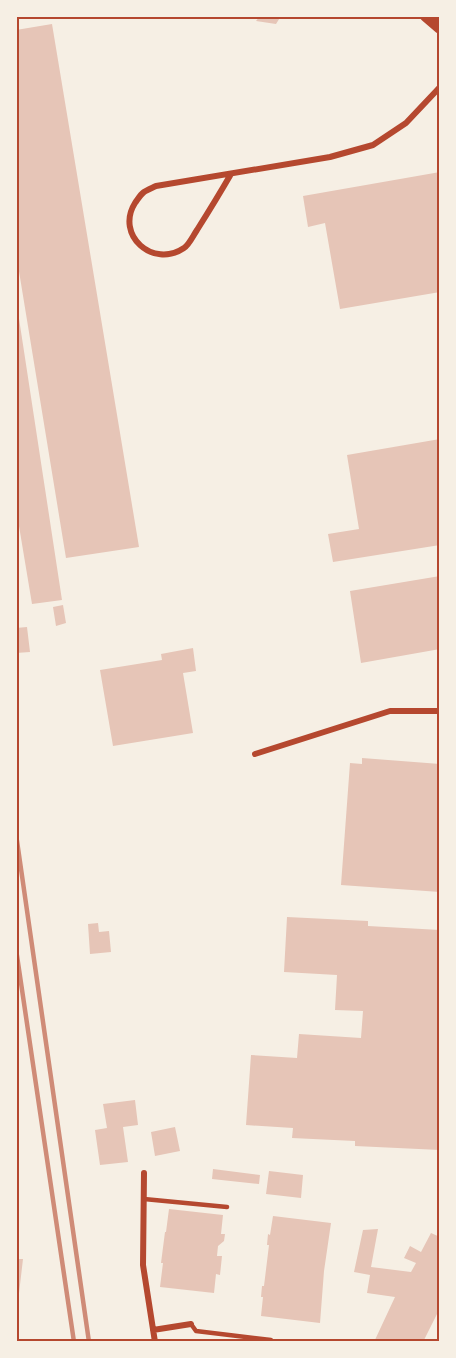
<svg xmlns="http://www.w3.org/2000/svg" width="456" height="1358" font-family="Inter,sans-serif">
  <style>
    .building { fill: #e6c5b7 }
    .lines { fill: none; stroke-linecap: round; stroke-linejoin: round }
    .service { stroke: #b5482f; stroke-width: 4.5 }
    .minor { stroke: #b5482f; stroke-width: 6 }
    .secondary { stroke: #b5482f; stroke-width: 12 }
    .rail { stroke: #cf8b77; stroke-width: 4.5 }
    .neatline { fill: none; stroke: #b5482f; stroke-width: 2 }
  </style>
  <rect width="100%" height="100%" fill="#f6efe4"/>
  <path class="building" d="M 260,16 L 281,16 L 276,24 L 256,21 Z
    M 52,24 L 139,547 L 66,558 L 16,253 L 16,30 Z
    M 440,172 L 440,292 L 340,309 L 325,223 L 308,227 L 303,196 Z
    M 16,312 L 18,312 L 62,600 L 32,604 L 16,508 Z
    M 440,439 L 440,545 L 333,562 L 328,534 L 359,529 L 347,455 Z
    M 440,576 L 440,649 L 361,663 L 350,591 Z
    M 63,605 L 66,623 L 56,626 L 53,607 Z
    M 27,627 L 30,652 L 16,653 L 16,628 Z
    M 193,648 L 196,671 L 183,673 L 193,733 L 113,746 L 100,670 L 162,660 L 161,654 Z
    M 362,758 L 440,764 L 440,892 L 341,885 L 350,763 L 362,764 Z
    M 287,917 L 368,921 L 368,926 L 440,930 L 440,1150 L 355,1146 L 355,1141 L 292,1138 L 293,1128 L 246,1125 L 251,1055 L 297,1058 L 299,1034 L 361,1038 L 363,1011 L 335,1010 L 337,975 L 284,972 Z
    M 98,923 L 99,932 L 109,931 L 111,952 L 90,954 L 88,924 Z
    M 135,1100 L 138,1125 L 123,1127 L 128,1162 L 100,1165 L 95,1130 L 107,1128 L 103,1104 Z
    M 175,1127 L 180,1151 L 155,1156 L 151,1132 Z
    M 213,1169 L 260,1175 L 259,1184 L 212,1179 Z
    M 269,1171 L 303,1175 L 301,1198 L 266,1194 Z
    M 169,1209 L 223,1215 L 221,1234 L 225,1234 L 224,1241 L 218,1246 L 217,1256 L 222,1256 L 220,1275 L 216,1274 L 214,1293 L 160,1287 L 163,1263 L 161,1263 L 165,1232 L 166,1232 Z
    M 273,1216 L 331,1223 L 324,1271 L 320,1323 L 261,1316 L 263,1297 L 261,1297 L 262,1286 L 264,1286 L 269,1245 L 267,1245 L 268,1234 L 270,1235 Z
    M 378,1229 L 371,1267 L 411,1272 L 416,1263 L 404,1258 L 410,1246 L 421,1252 L 431,1233 L 440,1237 L 440,1308 L 423,1342 L 374,1342 L 395,1297 L 367,1293 L 370,1275 L 354,1272 L 363,1230 Z
    M 16,1259 L 23,1259 L 18,1302 L 16,1302 Z"/>
  <g class="lines">
    <path class="service" d="M 144,1199 L 227,1207
      M 191,1324 L 196,1331 L 271,1340"/>
    <path class="minor" d="M 231,174 C 220,193 209,211 197,230 C 193,236 189,245 184,248 C 153,269 115,235 135,203 C 138,199 140,195 144,192 C 147,190 152,188 156,186 L 330,157 L 373,145 L 406,123 L 440,87
      M 255,754 L 390,711 L 440,711
      M 144,1173 L 143,1265 L 155,1342
      M 153,1330 L 191,1324"/>
    <path class="secondary" d="M 426,16 L 440,28"/>
    <path class="rail" d="M 16,834 L 89,1342
      M 16,949 L 74,1342"/>
  </g>
  <rect width="456" height="1358" fill="none" stroke="#f6efe4" stroke-width="36"/>
  <rect x="18" y="18" width="420" height="1322" class="neatline"/>
</svg>
